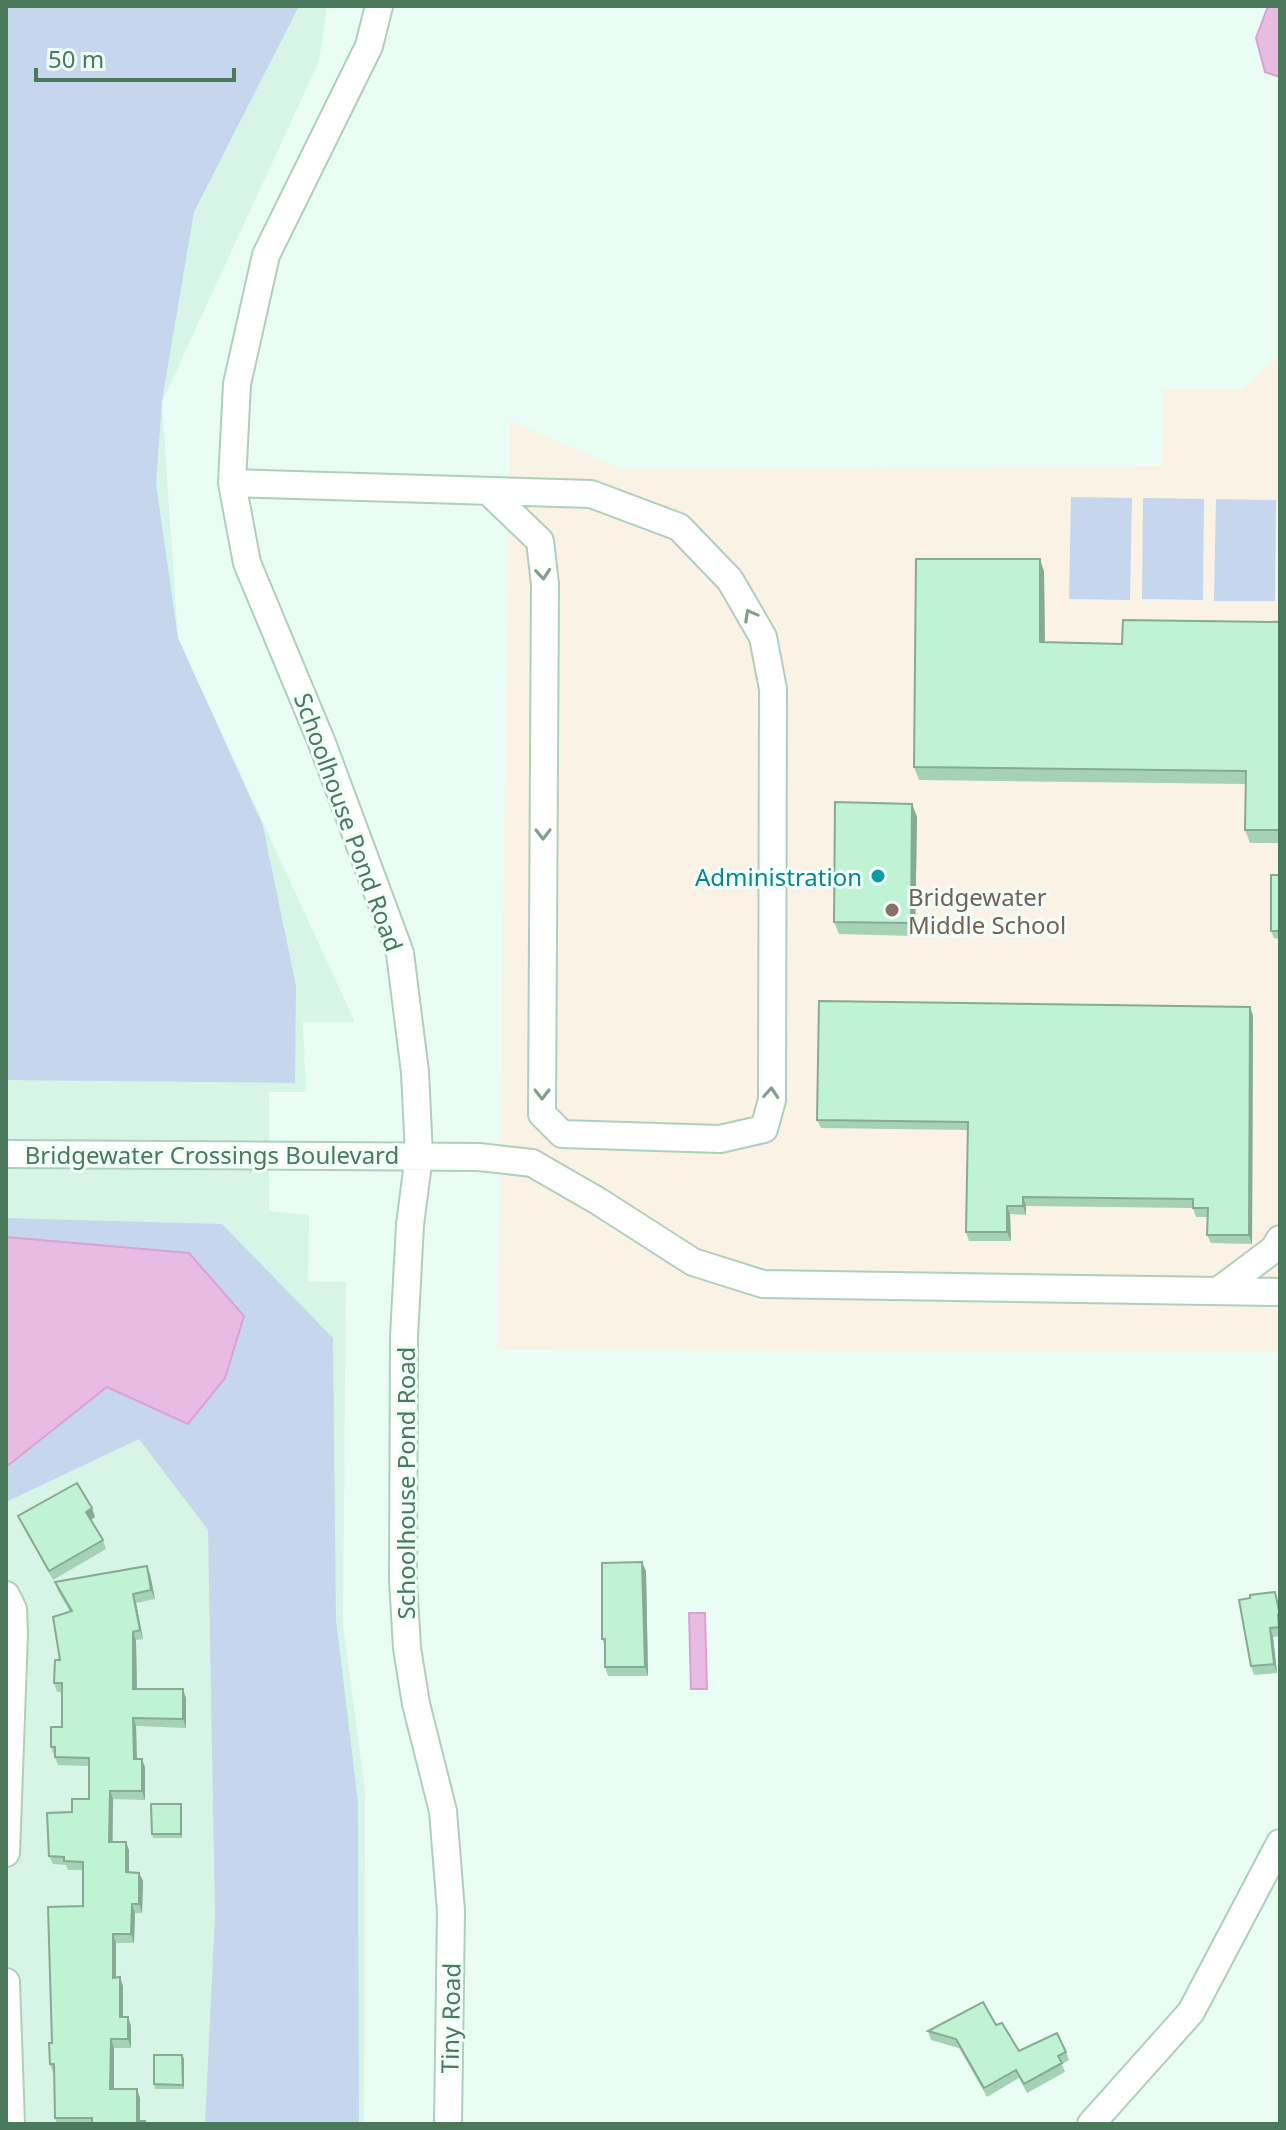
<svg xmlns="http://www.w3.org/2000/svg" width="1286" height="2130" font-family="'Noto Sans',sans-serif">
  <style>
    .residential { fill: #d7f5e7 }
    .education { fill: #faf2e5 }
    .green { fill: #c6d6ec }
    .water { fill: #e8bce2; stroke: #daa2d2; stroke-width: 2 }
    .lines { fill: none; stroke-linecap: round; stroke-linejoin: round }
    .minor-casing { stroke: #add0bd; stroke-width: 30 }
    .minor { stroke: #fff; stroke-width: 26 }
    .wall { fill: #a5d1b5 }
    .shaded-wall { fill: #86aa94 }
    .building { fill: #c0f3d3; stroke: #86aa94; stroke-width: 2 }
    .oneway { stroke: #81a18c }
    .culture-dot { fill: #0f9aa8; stroke: #f0fff9; stroke-width: 3 }
    .education-dot { fill: #8d6e63; stroke: #f0fff9; stroke-width: 3 }
    .labels { text-anchor: middle; dominant-baseline: central; stroke-width: 6; stroke-linejoin: round; paint-order: stroke }
    .street-label { font-size: 24px; fill: #4b795b; stroke: #f0fff9 }
    .culture-label { font-size: 24px; fill: #0d838f; stroke: #f0fff9; text-anchor: end }
    .education-label { font-size: 24px; fill: #785e54; stroke: #f0fff9; text-anchor: start }
  </style>
  <rect width="100%" height="100%" fill="#e9fdf5"/>
  <path class="residential" d="M 6,6 L 327,6 L 319,61 L 162,402 L 178,638 L 355,1022 L 303,1022 L 306,1092 L 269,1092 L 269,1211 L 309,1215 L 308,1281 L 346,1282 L 343,1624 L 365,1791 L 364,2124 L 6,2124 Z"/>
  <path class="education" d="M 1280,355 L 1280,1352 L 497,1350 L 510,421 L 621,469 L 1162,466 L 1163,390 L 1241,390 Z"/>
  <path class="green" d="M 6,6 L 299,6 L 194,212 L 162,401 L 156,484 L 178,638 L 263,826 L 296,986 L 295,1083 L 6,1080 Z
    M 1071,497 L 1132,498 L 1130,600 L 1069,599 Z
    M 1143,498 L 1204,499 L 1203,600 L 1142,599 Z
    M 1216,499 L 1276,500 L 1275,601 L 1214,601 Z
    M 6,1218 L 222,1224 L 333,1338 L 336,1620 L 358,1802 L 359,2124 L 205,2124 L 215,1915 L 208,1530 L 139,1439 L 6,1502 Z"/>
  <path class="water" d="M 1268,6 L 1280,6 L 1280,77 L 1265,72 L 1256,38 Z
    M 6,1237 L 189,1253 L 244,1316 L 225,1378 L 188,1424 L 107,1387 L 6,1467 Z
    M 689,1613 L 705,1613 L 707,1689 L 691,1689 Z"/>
  <g class="lines">
    <defs>
      <path id="minor" d="M 379,6 L 369,46 L 266,255 L 237,384 L 232,483 L 247,563 L 322,743 L 400,953 L 415,1072 L 419,1155 L 410,1225 L 404,1337 L 403,1580 L 407,1648 L 416,1704 L 443,1811 L 451,1911 L 448,2124
        M 232,483 L 591,494 L 679,527 L 730,580 L 763,637 L 773,689 L 772,1100 L 764,1129 L 720,1139 L 562,1134 L 542,1114 L 545,584 L 540,541 L 488,491
        M 6,1154 L 479,1157 L 532,1163 L 598,1201 L 693,1262 L 763,1284 L 1280,1292
        M 1218,1291 L 1274,1249 L 1280,1239
        M 6,1595 L 13,1609 L 14,1634 L 6,1853
        M 6,1982 L 11,2124
        M 1091,2124 L 1191,2012 L 1280,1843"/>
    </defs>
    <use href="#minor" class="minor-casing"/>
    <use href="#minor" class="minor"/>
  </g>
  <path class="wall" d="M 1040,559 L 1044,572 L 1045,643 L 1122,644 L 1280,622 L 1280,843 L 1250,843 L 1245,830 L 1246,784 L 919,780 L 914,767 Z
    M 912,804 L 917,817 L 915,936 L 839,934 L 834,922 Z
    M 1280,875 L 1280,939 L 1274,938 L 1271,931 Z
    M 1250,1007 L 1253,1016 L 1252,1244 L 1211,1243 L 1207,1235 L 1208,1217 L 1196,1217 L 1193,1208 L 1026,1206 L 1026,1215 L 1010,1214 L 1011,1241 L 969,1241 L 966,1232 L 968,1130 L 821,1128 L 817,1120 Z
    M 18,1516 L 95,1517 L 90,1520 L 103,1540 L 106,1549 L 53,1580 L 22,1525 Z
    M 646,1571 L 648,1676 L 608,1676 L 605,1667 L 605,1646 L 602,1639 Z
    M 150,1574 L 155,1599 L 136,1603 L 143,1639 L 136,1640 L 137,1689 L 186,1698 L 186,1728 L 136,1726 L 137,1759 L 145,1767 L 145,1800 L 113,1799 L 113,1842 L 129,1850 L 129,1872 L 139,1873 L 143,1881 L 142,1913 L 135,1913 L 134,1943 L 116,1943 L 116,1978 L 123,1986 L 123,2017 L 128,2017 L 131,2026 L 131,2048 L 114,2048 L 114,2089 L 140,2098 L 140,2121 L 146,2124 L 57,2124 L 55,2118 L 54,2073 L 53,2073 L 50,2064 L 52,2043 L 83,1906 L 83,1870 L 68,1870 L 66,1865 L 53,1864 L 49,1856 L 72,1812 L 89,1799 L 89,1766 L 58,1765 L 51,1747 L 62,1727 L 62,1692 L 57,1692 L 54,1683 L 70,1612 L 58,1591 L 55,1582 Z
    M 1275,1592 L 1280,1608 L 1280,1636 L 1273,1637 L 1277,1673 L 1254,1675 L 1251,1666 L 1250,1598 Z
    M 181,1804 L 182,1808 L 182,1838 L 153,1838 L 152,1834 Z
    M 996,2025 L 1019,2051 L 1066,2052 L 1069,2060 L 1062,2064 L 1065,2072 L 1027,2093 L 1019,2078 L 987,2097 L 959,2048 L 931,2040 L 928,2031 Z
    M 182,2055 L 184,2059 L 184,2089 L 155,2089 L 154,2084 Z"/>
  <path class="shaded-wall" d="M 1040,559 L 1044,572 L 1045,655 L 1040,642 Z
    M 912,804 L 917,817 L 915,936 L 911,923 Z
    M 1250,1007 L 1253,1016 L 1252,1244 L 1249,1235 Z
    M 1023,1197 L 1026,1206 L 1026,1215 L 1023,1206 Z
    M 1007,1206 L 1010,1214 L 1011,1241 L 1007,1232 Z
    M 92,1508 L 95,1517 L 89,1521 L 86,1512 Z
    M 642,1562 L 646,1571 L 648,1676 L 645,1667 Z
    M 147,1566 L 150,1574 L 155,1599 L 151,1590 Z
    M 133,1594 L 136,1603 L 143,1639 L 140,1630 Z
    M 1270,1628 L 1273,1637 L 1277,1673 L 1274,1664 Z
    M 133,1632 L 136,1640 L 137,1698 L 133,1689 Z
    M 183,1689 L 186,1698 L 186,1728 L 183,1719 Z
    M 133,1718 L 136,1726 L 137,1767 L 134,1759 Z
    M 142,1759 L 145,1767 L 145,1800 L 142,1791 Z
    M 110,1791 L 113,1799 L 112,1850 L 109,1842 Z
    M 181,1804 L 182,1808 L 182,1838 L 181,1834 Z
    M 126,1842 L 129,1850 L 129,1881 L 126,1872 Z
    M 139,1873 L 143,1881 L 142,1913 L 139,1904 Z
    M 132,1904 L 135,1913 L 134,1943 L 131,1934 Z
    M 113,1934 L 116,1943 L 116,1986 L 113,1978 Z
    M 120,1977 L 123,1986 L 123,2025 L 120,2017 Z
    M 128,2017 L 131,2026 L 131,2048 L 128,2039 Z
    M 111,2039 L 114,2048 L 114,2097 L 110,2089 Z
    M 182,2055 L 184,2059 L 184,2089 L 183,2085 Z
    M 137,2089 L 140,2098 L 140,2124 L 137,2121 Z"/>
  <path class="building" d="M 916,559 L 1040,559 L 1040,642 L 1122,644 L 1123,620 L 1280,622 L 1280,830 L 1245,830 L 1246,771 L 914,767 Z
    M 835,802 L 912,804 L 911,923 L 834,922 Z
    M 1271,875 L 1280,875 L 1280,931 L 1271,931 Z
    M 819,1001 L 1250,1007 L 1249,1235 L 1207,1235 L 1208,1208 L 1193,1208 L 1193,1199 L 1023,1197 L 1023,1206 L 1007,1206 L 1007,1232 L 966,1232 L 968,1122 L 817,1120 Z
    M 77,1483 L 92,1508 L 86,1512 L 103,1540 L 49,1571 L 18,1516 Z
    M 642,1562 L 645,1667 L 605,1667 L 605,1639 L 602,1639 L 602,1563 Z
    M 147,1566 L 151,1590 L 133,1594 L 140,1630 L 133,1632 L 133,1689 L 183,1689 L 183,1719 L 133,1718 L 134,1759 L 142,1759 L 142,1791 L 110,1791 L 109,1842 L 126,1842 L 126,1872 L 139,1873 L 139,1904 L 132,1904 L 131,1934 L 113,1934 L 113,1978 L 120,1977 L 120,2017 L 128,2017 L 128,2039 L 111,2039 L 110,2089 L 137,2089 L 137,2121 L 145,2121 L 145,2124 L 92,2124 L 92,2118 L 55,2118 L 54,2064 L 50,2064 L 49,2043 L 52,2043 L 48,1907 L 83,1906 L 83,1862 L 64,1861 L 64,1857 L 49,1856 L 47,1813 L 72,1812 L 72,1799 L 89,1799 L 89,1758 L 55,1757 L 55,1747 L 51,1747 L 51,1727 L 62,1727 L 62,1683 L 54,1683 L 55,1660 L 60,1660 L 53,1617 L 72,1611 L 55,1582 Z
    M 1275,1592 L 1280,1615 L 1278,1615 L 1279,1627 L 1270,1628 L 1274,1664 L 1251,1666 L 1239,1600 L 1250,1598 L 1250,1595 Z
    M 151,1804 L 181,1804 L 181,1834 L 152,1834 Z
    M 983,2002 L 996,2025 L 1002,2023 L 1019,2051 L 1057,2033 L 1066,2052 L 1058,2056 L 1062,2063 L 1024,2084 L 1016,2070 L 984,2088 L 956,2039 L 928,2031 Z
    M 154,2055 L 182,2055 L 183,2085 L 154,2084 Z"/>
  <defs><path id="oneway-chevron" d="M-2-3.5L2.5 0L-2 3.5" fill="none" stroke-width="1.6" stroke-linecap="round" stroke-linejoin="round" transform="scale(2)"/></defs>
  <g class="oneway">
    <use href="#oneway-chevron" transform="translate(543 574) rotate(85)"/>
    <use href="#oneway-chevron" transform="translate(750 615) rotate(-119)"/>
    <use href="#oneway-chevron" transform="translate(543 834) rotate(90)"/>
    <use href="#oneway-chevron" transform="translate(771 1093) rotate(-86)"/>
    <use href="#oneway-chevron" transform="translate(542 1094) rotate(90)"/>
  </g>
  <circle class="culture-dot" cx="878" cy="876" r="8"/>
  <circle class="education-dot" cx="892" cy="910" r="8"/>
  <g class="labels">
    <g class="street-label">
      <text transform="translate(349 822) rotate(70)">Schoolhouse Pond Road</text>
      <text x="212" y="1154">Bridgewater Crossings Boulevard</text>
      <text transform="translate(405 1483) rotate(-90)">Schoolhouse Pond Road</text>
      <text transform="translate(450 2018) rotate(-89)">Tiny Road</text>
    </g>
    <g class="culture-label">
      <text x="862" y="876">Administration</text>
    </g>
    <g class="education-label">
      <text x="908" y="896">Bridgewater<tspan x="908" dy="28">Middle School</tspan></text>
    </g>
  </g>
  <rect width="1286" height="2130" fill="none" stroke="#4b795b" stroke-width="16"/>
  <path d="M36 68v12h198v-12" fill="none" stroke="#4b795b" stroke-width="4"/>
  <text x="48" y="68" font-size="24" fill="#4b795b" stroke="#f0fff9" stroke-width="6" paint-order="stroke">50 m</text>
</svg>
